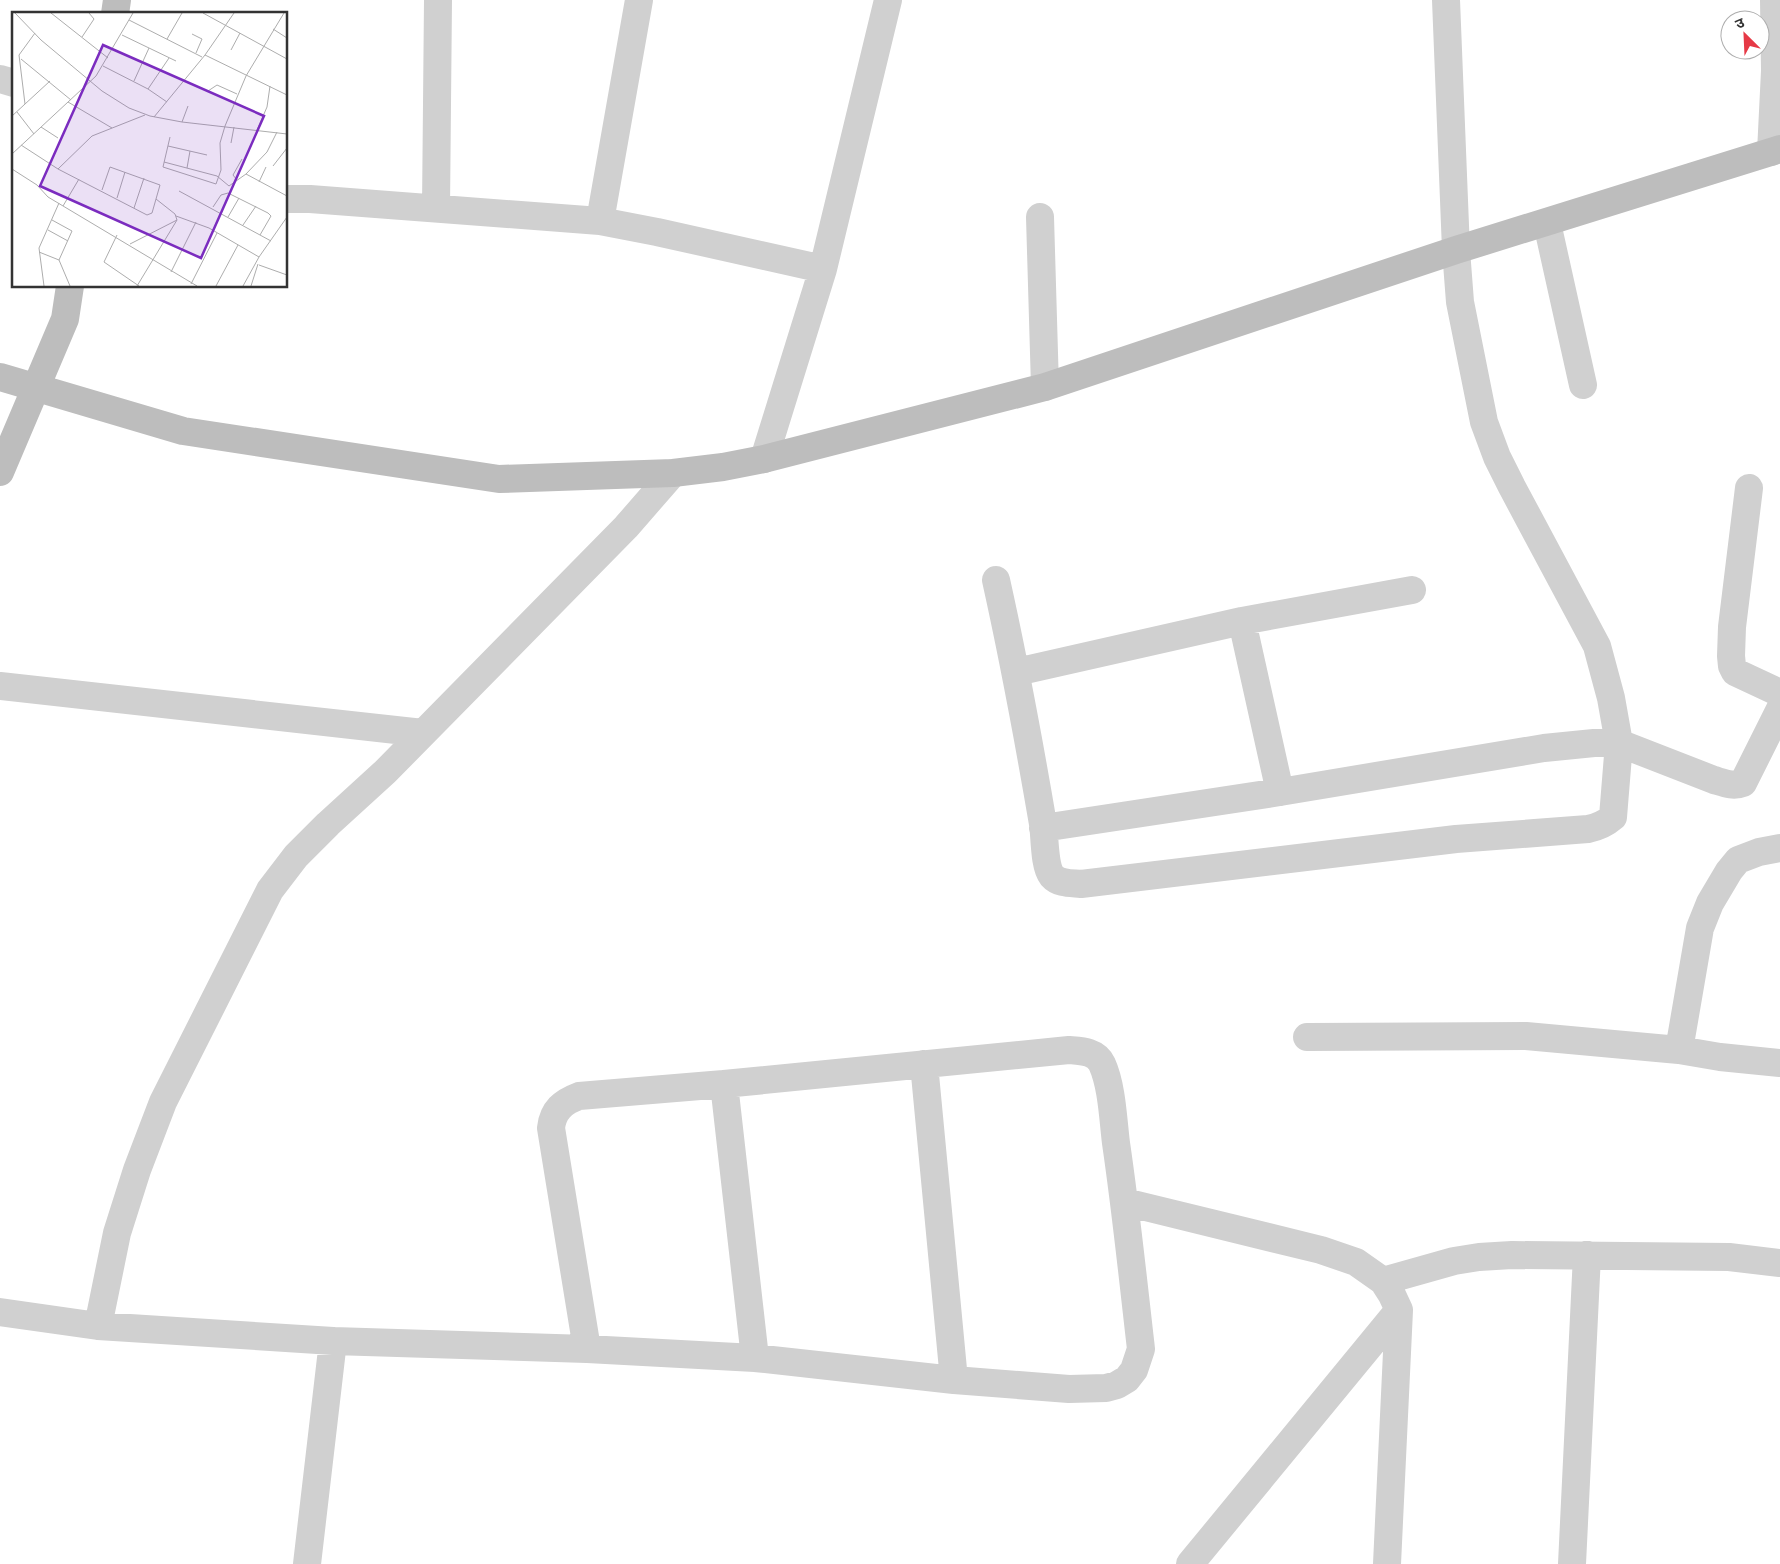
<svg xmlns="http://www.w3.org/2000/svg" width="1780" height="1564" font-family="'Noto Sans','Noto Sans Devanagari',sans-serif">
  <style>
    .lines { fill: none; stroke-linecap: round; stroke-linejoin: round }
    .street { stroke: #d0d0d0; stroke-width: 28 }
    .secondary { stroke: #bdbdbd; stroke-width: 28 }
    .inset-road { fill: none; stroke: #adadad; stroke-width: 1 }
    .view { fill: #7b2cbf; fill-opacity: 0.15; stroke: #7b2cbf; stroke-width: 2.5 }
    .inset-edge { fill: none; stroke: #333; stroke-width: 2.5 }
  </style>
  <rect width="100%" height="100%" fill="#fff"/>
  <g class="lines">
    <path class="street" d="M 0,79 L 14,83
      M 1771,152 L 1775,71 L 1774,0
      M 286,199 L 310,199 L 600,221 L 657,232 L 823,269
      M 436,208 L 438,0
      M 1040,217 L 1045,387
      M 600,221 L 639,0
      M 1547,223 L 1583,385
      M 764,459 L 823,269 L 888,0
      M 1749,488 L 1732,627 L 1731,656 L 1732,666 L 1735,672 L 1780,693
      M 996,580 C 1014,661 1029,742 1043,824 C 1045,837 1044,866 1052,876 C 1059,884 1071,883 1081,884 L 1456,839 L 1588,829 C 1598,827 1605,824 1613,817 L 1619,743 L 1611,698 L 1597,646 L 1512,487 L 1497,457 L 1484,422 L 1460,302 L 1456,250 L 1446,0
      M 1242,621 L 1280,792
      M 1016,672 L 1242,621 L 1412,590
      M 0,686 L 423,733
      M 1043,828 L 1280,792 L 1544,748 L 1594,743 L 1619,743 L 1714,780 C 1724,783 1733,787 1743,783 L 1780,709
      M 1307,1037 L 1526,1036 L 1679,1050 L 1720,1057 L 1780,1063
      M 1679,1050 L 1700,928 L 1710,903 L 1729,871 L 1738,860 L 1759,852 L 1780,848
      M 924,1064 L 954,1380
      M 724,1084 L 755,1358
      M 1125,1202 L 1321,1250 L 1356,1262 L 1383,1281 L 1392,1295 L 1399,1310 L 1387,1564
      M 1383,1281 L 1454,1261 L 1479,1257 L 1512,1255 L 1729,1257 L 1780,1263
      M 0,1312 L 98,1326 L 333,1341 L 587,1349 L 755,1358 L 954,1380 L 1069,1389 L 1106,1388 L 1117,1385 L 1127,1379 L 1134,1370 L 1141,1349 C 1133,1280 1126,1211 1116,1143 C 1113,1119 1112,1086 1102,1064 C 1096,1051 1081,1051 1069,1050 L 724,1084 L 579,1096 C 563,1102 553,1110 551,1128 L 587,1349
      M 98,1326 L 117,1233 L 137,1170 L 163,1102 L 270,890 L 296,856 L 328,824 L 385,772 L 626,527 L 673,473
      M 307,1564 L 333,1341
      M 1190,1564 L 1399,1310
      M 1572,1564 L 1587,1255"/>
    <path class="secondary" d="M 115,14 L 117,0
      M 0,377 L 183,431 L 499,479 L 673,473 L 723,467 L 764,459 L 1045,387 L 1456,250 L 1780,149
      M 0,472 L 65,319 L 70,286"/>
  </g>
  <g transform="translate(12 12)">
    <rect width="275" height="275" fill="#fff"/>
    <path class="inset-road" d="M 3,1 L 29,28 L 90,79 L 117,96 L 138,104 L 170,110 L 275,122M 39,1 L 96,46M 191,1 L 275,47M 117,8 L 190,45M 261,17 L 275,26M 180,22 L 190,27 L 184,41M 110,23 L 164,49M 70,25 L 82,7 L 77,1M 155,27 L 170,1M 219,38 L 228,21M 193,43 L 275,83M 9,47 L 59,88M 91,54 L 136,77 L 155,90M 122,69 L 137,36M 136,77 L 157,46M 196,79 L 205,73 L 225,82M 56,90 L 100,116M 13,92 L 7,43 L 23,21M 5,100 L 22,122M 0,104 L 38,69M 142,105 L 193,43 L 222,1M 170,110 L 176,94M 29,115 L 46,126M 245,118 L 255,95 L 258,74M 158,125 L 151,155 L 204,172 L 209,158 L 208,131 L 213,114 L 234,64 L 272,1M 219,131 L 222,115M 9,133 L 46,157 L 135,203 L 140,201 L 148,173 L 98,155 L 90,178M 156,134 L 195,143M 0,142 L 84,64 L 121,1M 152,150 L 205,164 L 217,174 L 234,162 L 255,140 L 265,120M 261,154 L 275,136M 175,156 L 178,139M 0,157 L 25,173 L 36,185 L 185,274M 46,157 L 80,124 L 133,103M 234,162 L 275,184M 225,168 L 221,163 L 230,147M 247,170 L 254,155M 167,179 L 259,229M 105,186 L 113,160M 51,194 L 67,167M 201,195 L 209,183 L 216,181 L 256,201 L 259,204 L 248,223M 122,196 L 132,166M 164,204 L 197,216 L 247,245 L 231,274M 216,205 L 227,186M 40,208 L 60,219 L 47,248M 231,213 L 244,194M 36,218 L 56,229M 105,223 L 92,250 L 127,274M 118,232 L 165,208M 27,240 L 47,248 L 58,274M 247,245 L 275,205M 247,253 L 275,263M 159,260 L 184,210M 179,272 L 205,221M 32,274 L 27,236 L 47,191M 125,274 L 165,208 L 163,202 L 144,187M 204,274 L 226,233M 239,274 L 246,252"/>
    <path class="view" d="M 91,33 L 252,104 L 189,246 L 28,174 Z"/>
    <rect width="275" height="275" class="inset-edge"/>
  </g>
  <g transform="translate(1745 35) rotate(336)"><circle r="24" fill="#ffffff" stroke="#adadad"/>
  <path d="M0-4L9 19L0 12L-9 19Z" fill="#e63946"/>
  <text y="-8" font-size="14" font-weight="bold" text-anchor="middle" fill="#333333">उ</text>
  </g>
</svg>
